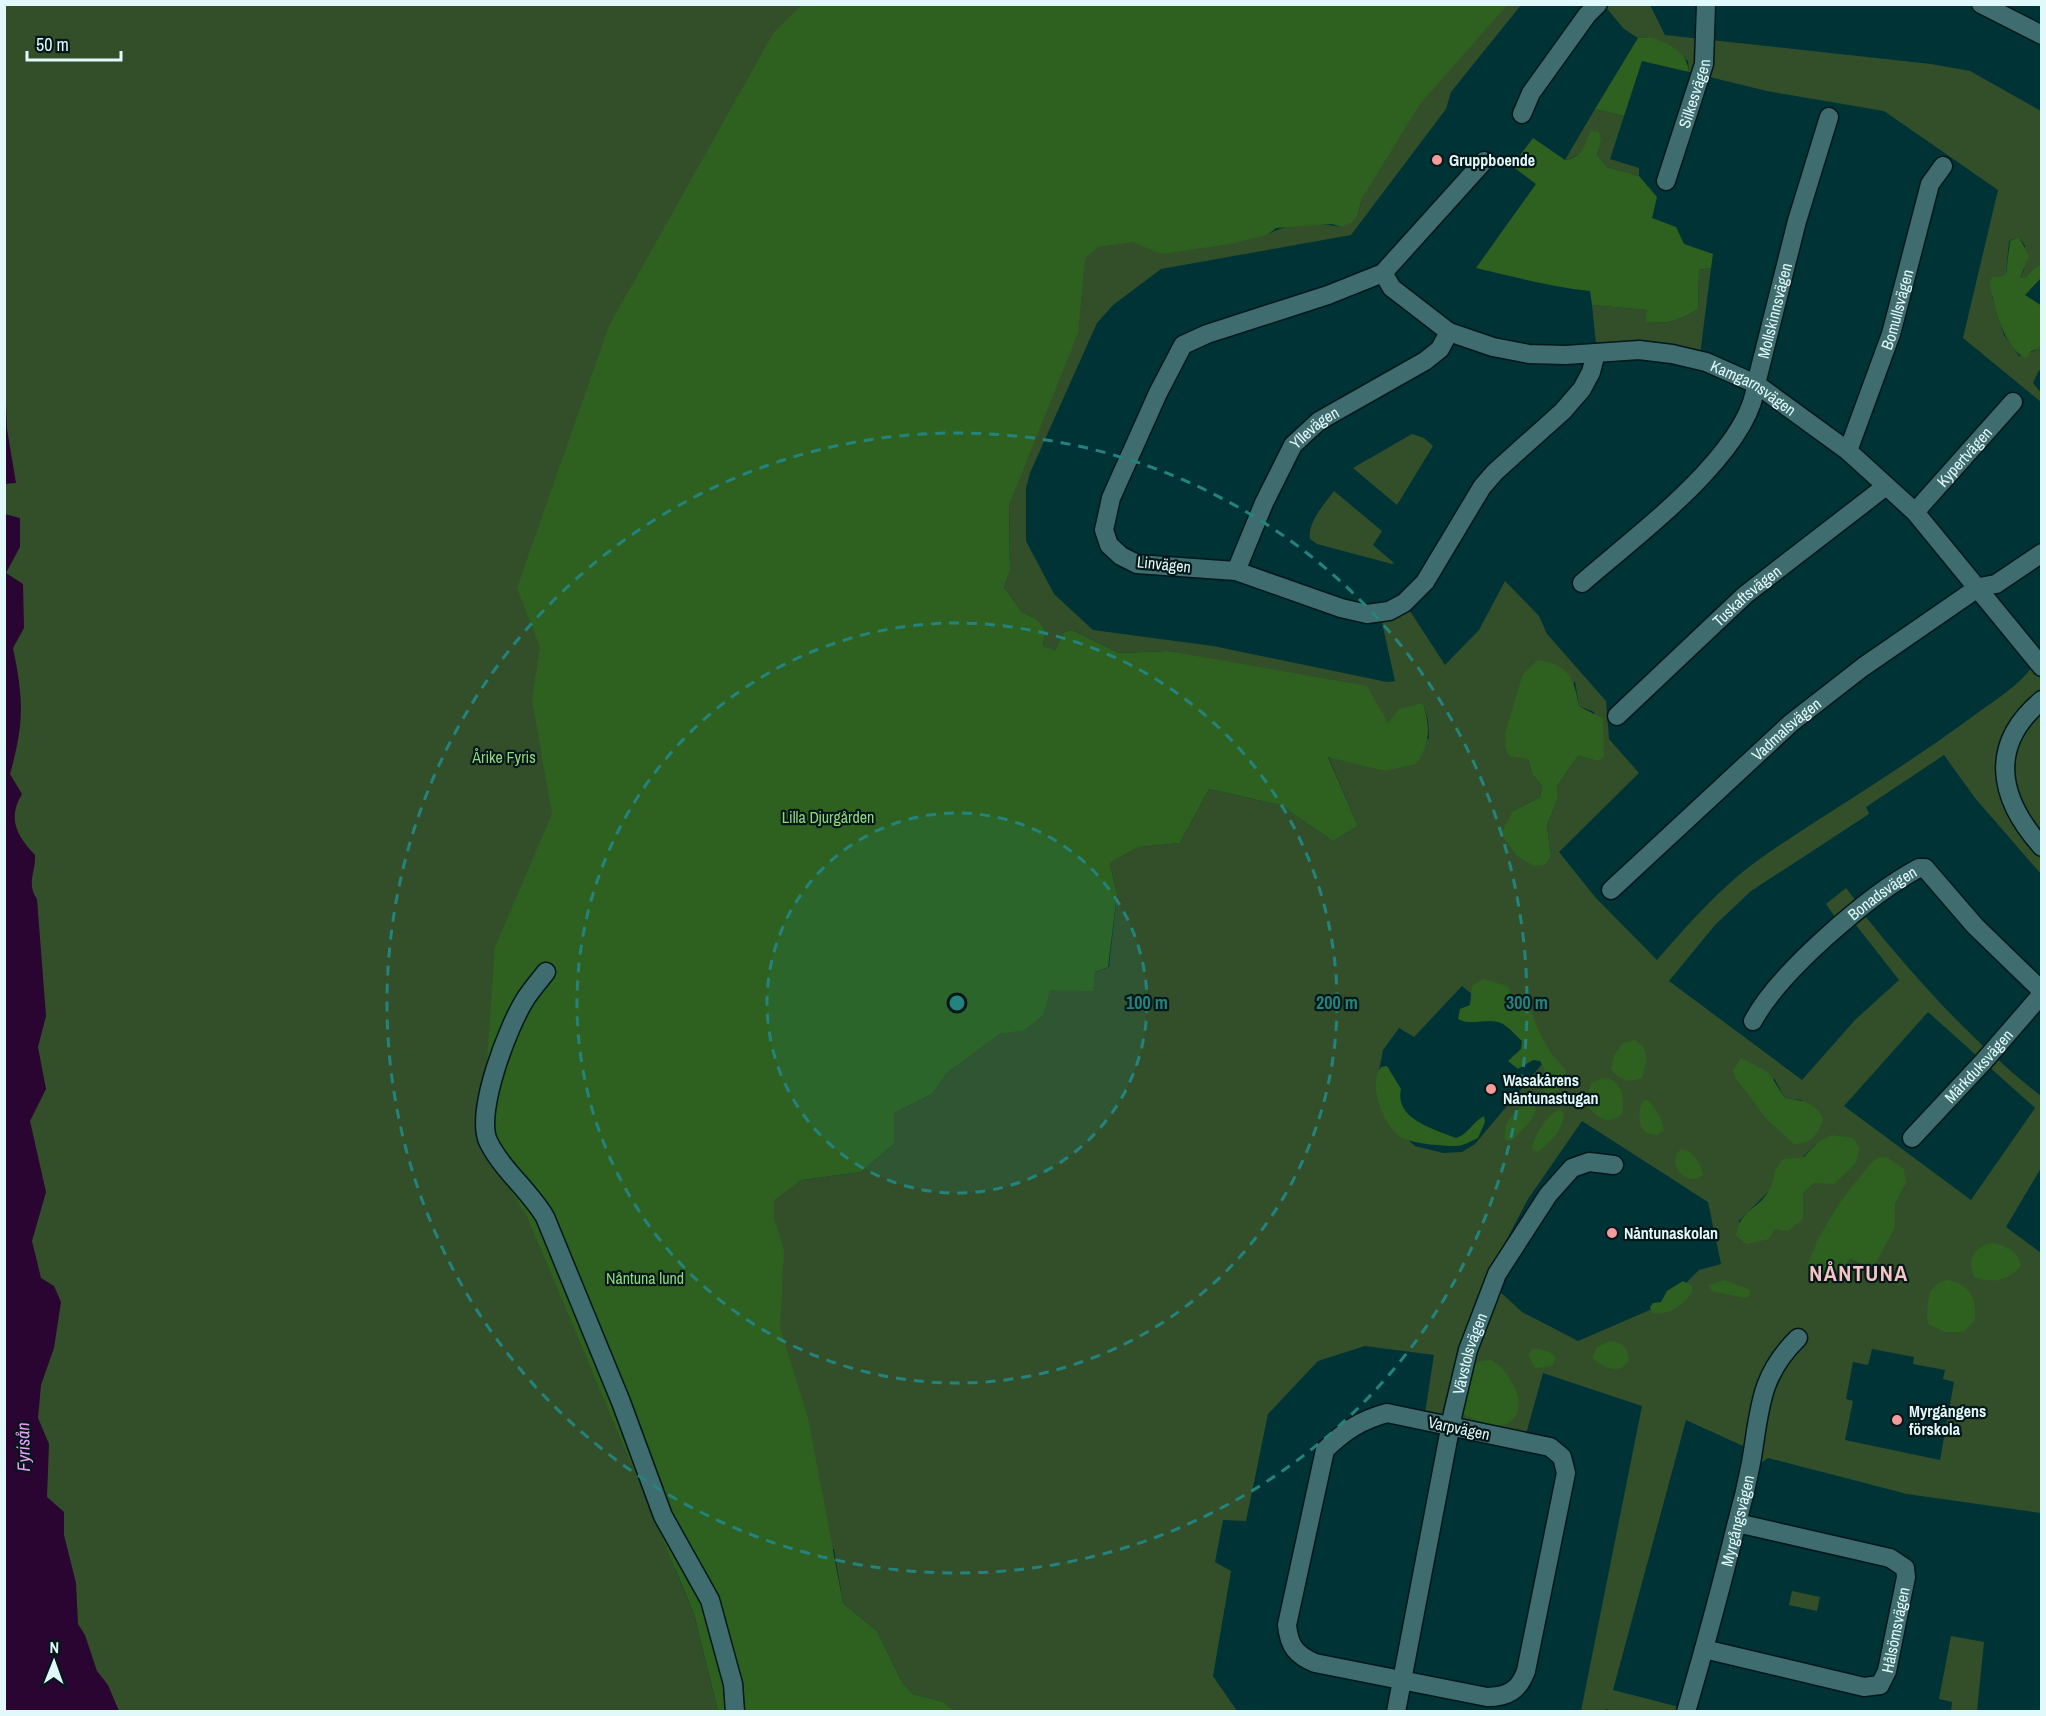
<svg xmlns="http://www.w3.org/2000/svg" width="2046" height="1716" font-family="'Archivo Narrow',sans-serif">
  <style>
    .green { fill: #324f2a; fill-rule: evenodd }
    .forest { fill: #2e611f }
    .water { fill: #2a0532 }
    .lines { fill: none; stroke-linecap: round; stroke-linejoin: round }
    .minor-casing { stroke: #02181a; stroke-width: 21 }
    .minor { stroke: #3f6c6e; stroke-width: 18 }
    .ring { fill: none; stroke: #24837c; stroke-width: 3; stroke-dasharray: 10 8 }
    .poi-dot { fill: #f59b9c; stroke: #051819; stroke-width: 2 }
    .labels { text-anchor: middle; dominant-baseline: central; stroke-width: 4.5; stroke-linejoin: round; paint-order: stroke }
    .street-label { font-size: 16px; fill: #e1f9fa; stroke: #051819 }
    .poi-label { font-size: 16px; font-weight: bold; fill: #e1f9fa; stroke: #051819; text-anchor: start }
    .park-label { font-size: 16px; fill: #90d87d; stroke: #051819 }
    .water-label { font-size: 18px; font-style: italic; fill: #e8a1fa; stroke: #051819 }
    .district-label { font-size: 22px; font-weight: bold; letter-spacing: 1.5px; fill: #f8c4c3; stroke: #051819 }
    .centre { fill: #24837c; stroke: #051819; stroke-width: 3 }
    .ring-label { font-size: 18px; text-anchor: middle; font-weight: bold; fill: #24837c; stroke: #051819; stroke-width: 4.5; stroke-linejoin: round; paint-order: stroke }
  </style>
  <rect width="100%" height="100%" fill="#003336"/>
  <path class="green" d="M 4,5 L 1521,5 L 1451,92 L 1446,109 L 1351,235 L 1161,269 L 1113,305 L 1097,323 L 1030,473 L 1026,488 L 1026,541 L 1054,594 L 1093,630 L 1213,646 L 1387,682 L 1395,681 L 1381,618 L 1408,608 L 1445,665 L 1479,630 L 1505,581 L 1539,616 L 1547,634 L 1606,701 L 1609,739 L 1639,773 L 1559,852 L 1595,897 L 1657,960 C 1692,920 1726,881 1771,851 C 1838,806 1907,765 1972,717 C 1999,697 2024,684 2041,654 L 2041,874 L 1975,798 L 1944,755 L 1866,807 L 1869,814 L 1751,891 L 1715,925 L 1669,981 L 1802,1080 L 1855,1020 L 1899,980 L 1856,925 L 1866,917 C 1918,982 1976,1045 2041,1096 L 2041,1168 L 2006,1227 L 2041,1253 L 2041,1513 L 1907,1494 L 1768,1458 L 1755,1467 L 1745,1457 L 1743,1446 L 1686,1420 L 1613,1690 L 1679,1707 L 1678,1711 L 1617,1712 L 1606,1709 L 1604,1711 L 1581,1711 L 1642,1406 L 1543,1373 L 1526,1434 L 1425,1413 L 1434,1355 L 1365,1346 L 1318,1361 L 1268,1414 L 1246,1521 L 1223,1520 L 1215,1562 L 1231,1571 L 1213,1676 L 1237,1711 L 954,1711 L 944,1702 L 913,1694 L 902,1682 L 877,1631 L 843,1603 L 834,1549 L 675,1569 L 694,1614 L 718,1711 L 72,1711 L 4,1175 ZM 1362,198 L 1358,214 L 1341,227 C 1321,222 1284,223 1267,235 L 1274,225 ZM 1082,292 L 1009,505 L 1010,571 L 1004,587 L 1022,612 L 1038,620 L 1045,630 L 1043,646 L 1055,650 L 1064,632 L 1072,630 L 1119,653 L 1168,651 L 1225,662 L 1388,724 L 1423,703 L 1428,720 L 1429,738 L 1384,771 L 1328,756 L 1358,826 L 1333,841 L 1280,805 L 1209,789 L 1180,843 L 1139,847 L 1110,863 L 1117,894 L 1109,967 L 1049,989 L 1043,1016 L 1024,1031 L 1000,1032 L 947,1073 L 932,1094 L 894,1113 L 894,1144 L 861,1172 L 802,1180 L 774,1199 L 774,1219 L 758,1190 ZM 1575,681 L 1579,706 L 1594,712 L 1598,761 L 1578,756 L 1557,786 L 1558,798 L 1547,825 L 1551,856 L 1513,811 L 1540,797 L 1542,786 L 1532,774 L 1528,759 ZM 1462,986 L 1548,1057 L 1475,1144 L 1462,1152 L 1443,1153 L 1415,1146 L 1401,1133 L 1379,1071 L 1383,1050 L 1399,1028 L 1414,1037 ZM 1928,1012 L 2035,1108 L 1971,1200 L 1844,1106 ZM 1774,1078 L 1785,1098 L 1802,1100 L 1794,1143 L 1768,1121 ZM 1582,1121 L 1708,1202 L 1721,1264 L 1699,1270 L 1666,1303 L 1578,1341 L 1522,1312 L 1486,1279 L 1528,1199 ZM 1817,1143 L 1815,1183 L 1803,1193 L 1774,1229 L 1738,1222 ZM 1906,1184 L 1895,1205 L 1895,1215 L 1869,1268 L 1849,1259 ZM 1872,1349 L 1914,1357 L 1913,1364 L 1945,1370 L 1943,1379 L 1954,1382 L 1940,1460 L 1845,1440 L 1853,1401 L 1846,1399 L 1853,1362 L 1868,1365 Z
    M 1604,5 L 1650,5 L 1665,35 L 1931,64 L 1970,71 L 2041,111 L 2041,265 L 2035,267 L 2025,278 L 2020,278 L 2024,270 L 2025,246 L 2019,237 L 2009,241 L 2006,274 L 2000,278 L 1992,296 L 2004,335 L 2019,356 L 2039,349 L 2041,342 L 2041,371 L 2039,370 L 2033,383 L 2041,393 L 2041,402 L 1963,338 L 1998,190 L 1884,111 L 1767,91 L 1689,72 L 1688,61 L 1651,37 L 1638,38 L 1624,29 Z
    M 1595,109 L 1624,116 L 1610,159 L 1639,168 L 1639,176 L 1607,167 L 1597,155 L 1601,142 C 1588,146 1575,159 1565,160 Z
    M 1711,268 L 1700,355 L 1596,344 L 1592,305 L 1648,310 L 1647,322 C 1668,325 1680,320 1698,309 L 1699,270 Z
    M 1412,434 L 1424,438 L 1433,446 L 1397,505 L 1353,468 Z
    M 1334,491 L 1382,531 L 1373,545 L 1394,563 L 1392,564 L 1317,544 L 1310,539 C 1307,523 1325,503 1334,491 Z
    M 1846,888 L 1856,901 L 1835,917 L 1826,904 Z
    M 1792,1591 L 1820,1597 L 1817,1611 L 1789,1605 Z
    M 1951,1636 L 1984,1642 L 1977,1711 L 1951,1711 L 1952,1702 L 1939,1699 Z"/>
  <path class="forest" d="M 803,4 L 1507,5 L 1420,104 L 1362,198 L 1358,214 L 1352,222 L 1341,227 L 1332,224 L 1276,228 L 1267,235 L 1230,244 L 1161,254 L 1133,242 L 1098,247 L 1085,258 L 1078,333 L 1009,505 L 1010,571 L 1004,587 L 1022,612 L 1038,620 L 1045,630 L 1043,646 L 1055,650 L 1064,632 L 1072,630 L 1119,653 L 1168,651 L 1367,686 L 1388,723 L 1399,709 L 1423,703 C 1430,726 1431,743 1416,764 L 1384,771 L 1328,757 L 1358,826 L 1333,841 L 1280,805 L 1209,789 L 1180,843 L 1139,847 L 1110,863 L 1117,894 L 1108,967 L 1095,972 L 1093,991 L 1050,990 L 1043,1016 L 1024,1031 L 1000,1033 L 947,1073 L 932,1094 L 894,1113 L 894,1144 L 861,1172 L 802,1180 L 774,1200 L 774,1219 L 784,1250 L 780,1328 L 808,1418 L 843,1603 L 877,1631 L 902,1682 L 913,1694 L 944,1702 L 954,1711 L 718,1711 L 694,1614 L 644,1494 L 527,1216 L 481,1145 L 495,947 L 552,814 L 532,699 L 540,647 L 517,588 L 609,326 L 774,32 Z
    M 1651,37 C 1669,44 1687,51 1689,72 L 1642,61 L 1624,116 L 1595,109 L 1638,38 Z
    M 1590,131 L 1599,132 L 1601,142 L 1597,155 L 1607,167 L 1639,176 L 1657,197 L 1652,218 L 1676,227 L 1684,244 L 1713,254 L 1711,268 L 1699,270 L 1698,309 C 1680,320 1668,325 1646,322 L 1647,310 L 1592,305 L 1590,291 C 1552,287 1514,277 1476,268 L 1536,184 L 1512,166 L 1533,138 L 1565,160 C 1581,158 1586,145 1590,131 Z
    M 2019,237 L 2029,256 L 2020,278 L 2025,278 L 2035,267 L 2041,265 L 2041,278 L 2025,295 L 2042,306 L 2041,342 L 2039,349 L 2031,351 L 2027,358 C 2005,352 1993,304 1990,283 L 1992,277 L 2000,277 L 2006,274 L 2010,241 Z
    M 1538,660 C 1569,665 1574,678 1579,706 L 1603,719 L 1604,757 L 1598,761 L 1578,756 L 1557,786 L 1558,798 L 1547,825 L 1551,856 L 1545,865 L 1534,866 L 1517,856 L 1501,834 L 1513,811 L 1540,797 L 1542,786 L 1532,774 L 1528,759 L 1510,756 L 1506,750 L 1505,733 L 1523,674 Z
    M 1483,979 L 1507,986 L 1517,1003 L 1532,1013 C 1539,1035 1549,1053 1565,1069 L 1566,1079 L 1558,1091 L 1546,1093 L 1539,1085 L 1545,1070 L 1540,1061 L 1533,1060 L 1518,1069 L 1508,1061 L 1521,1049 L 1522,1041 C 1516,1036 1510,1028 1503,1024 C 1489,1016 1472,1027 1458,1019 L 1460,1009 L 1470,1005 L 1472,986 Z
    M 1635,1040 L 1643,1046 L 1647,1059 L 1642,1078 C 1628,1083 1620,1081 1611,1069 L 1614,1055 L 1623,1043 Z
    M 1741,1058 L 1768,1072 L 1785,1098 C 1801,1100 1817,1103 1823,1119 C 1817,1135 1812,1144 1794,1144 L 1768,1121 L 1735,1077 L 1733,1071 Z
    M 1387,1066 L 1401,1089 C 1394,1119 1434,1129 1456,1138 C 1469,1134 1472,1122 1484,1116 L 1485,1122 L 1478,1138 C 1471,1141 1463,1146 1456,1146 C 1442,1146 1418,1144 1405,1139 C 1384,1130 1367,1085 1381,1067 Z
    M 1602,1078 C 1621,1078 1624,1096 1623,1113 C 1608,1127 1597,1118 1586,1104 L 1591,1083 Z
    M 1647,1100 C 1654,1105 1663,1120 1664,1130 L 1657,1135 C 1636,1134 1638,1117 1642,1101 Z
    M 1526,1104 L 1534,1106 L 1536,1110 L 1529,1123 L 1511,1141 L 1505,1140 C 1502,1125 1513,1111 1526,1104 Z
    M 1560,1110 L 1564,1113 C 1562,1132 1552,1140 1538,1152 L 1532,1149 C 1534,1136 1547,1113 1560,1110 Z
    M 1831,1135 L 1853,1138 L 1860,1148 L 1855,1164 L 1834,1184 L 1815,1183 L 1803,1193 L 1803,1219 L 1788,1231 L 1775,1229 L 1769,1239 L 1747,1244 L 1736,1236 C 1740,1208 1759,1210 1769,1190 C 1776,1177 1772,1172 1783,1159 L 1804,1157 L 1817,1143 Z
    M 1681,1149 C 1693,1151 1701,1162 1703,1175 C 1688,1189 1664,1164 1681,1149 Z
    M 1880,1157 L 1888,1158 L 1904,1169 L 1906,1184 L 1895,1205 L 1895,1227 L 1876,1263 L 1869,1268 L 1850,1259 C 1839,1273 1834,1280 1815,1276 L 1807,1266 C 1823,1223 1844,1195 1873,1161 Z
    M 1992,1243 C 2005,1245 2018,1251 2021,1265 C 2009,1281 1992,1284 1974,1277 C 1967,1258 1973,1248 1992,1243 Z
    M 1725,1280 L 1750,1290 L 1749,1296 L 1745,1298 L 1711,1291 L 1709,1285 Z
    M 1947,1280 C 1969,1283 1977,1299 1975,1320 L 1963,1332 L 1945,1332 L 1928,1324 C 1926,1316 1928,1301 1930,1292 L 1938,1283 Z
    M 1683,1281 L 1692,1286 L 1692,1292 C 1683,1305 1669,1316 1652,1313 L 1650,1307 L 1653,1303 L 1661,1302 L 1667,1291 Z
    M 1610,1341 C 1624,1343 1627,1347 1629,1360 C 1619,1376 1605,1368 1592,1358 L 1597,1347 Z
    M 1532,1349 C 1541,1349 1551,1350 1556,1358 L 1552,1366 L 1535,1368 L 1528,1355 Z
    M 1491,1360 C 1508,1369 1532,1406 1510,1422 C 1499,1431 1472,1419 1461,1413 L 1473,1365 L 1481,1361 Z"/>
  <path class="water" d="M 5,379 L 7,429 L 16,483 L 5,484 Z
    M 5,514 L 20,518 L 20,547 L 6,573 L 23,584 L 24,628 L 13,648 C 24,700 24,724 10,774 L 22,794 C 7,819 17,836 35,855 C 36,872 26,883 37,899 L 46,1016 L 38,1047 L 46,1089 L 30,1121 L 46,1192 L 32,1241 L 41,1278 L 54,1286 L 61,1302 L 54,1348 L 41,1385 L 38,1418 L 49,1444 L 47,1497 L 64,1512 L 64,1535 L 76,1583 L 78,1624 L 85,1635 L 97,1671 L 108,1685 L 119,1711 L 5,1711 Z"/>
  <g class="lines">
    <defs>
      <g id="minor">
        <path d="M 1981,4 L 2042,35"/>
        <path d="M 1522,114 L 1531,93 L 1587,15 L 1598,4"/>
        <path d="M 1484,161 L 1383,273 L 1328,295 L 1207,334 L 1183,345 L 1158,393 L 1111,498 L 1104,530 L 1109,545 L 1121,556 L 1137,564 L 1236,571 L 1341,608 L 1367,614 L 1389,611 L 1404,603 L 1425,582 L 1482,487 L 1495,472 L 1563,411 L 1582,389 L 1591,372 L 1596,353"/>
        <path id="s1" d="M 1666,181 L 1704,64 L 1706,4"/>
        <path id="s2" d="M 1383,273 L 1392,288 L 1449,332 L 1493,347 L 1529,354 L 1566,355 L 1639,350 L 1672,354 L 1706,362 L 1756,384 L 1848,451 L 1915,512 L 2042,667"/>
        <path id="s3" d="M 1848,451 L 1891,334 L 1930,184 L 1943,166"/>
        <path id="s4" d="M 1915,512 L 2013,402"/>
        <path id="s5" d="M 1236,571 L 1264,503 L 1293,445 L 1319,421 L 1425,361 L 1440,349 L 1449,332"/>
        <path id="s6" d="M 1582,583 C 1633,538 1750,453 1756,384 L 1797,221 L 1829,117"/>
        <path d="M 2042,700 C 1988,745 1998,798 2042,847"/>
        <path id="s7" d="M 1617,716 L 1745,595 L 1886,486"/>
        <path id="s8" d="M 1611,890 L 1791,723 L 1863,667 L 1979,587 L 1996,584 L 2042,553"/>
        <path d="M 546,972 C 539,981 532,989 526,998 C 509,1024 475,1111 488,1141 C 502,1170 529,1190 545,1217 L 621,1402 L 663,1516 L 710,1600 L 733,1684 L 735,1712"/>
        <path id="s9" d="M 1753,1021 C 1779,972 1870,894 1919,868 L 1925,868 L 1975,926 L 2042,991"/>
        <path id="s10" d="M 1912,1138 L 1983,1062 L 2042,994"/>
        <path d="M 1387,1413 L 1550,1447 L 1562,1457 L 1566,1473 L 1526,1671 C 1519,1690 1508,1697 1487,1697 L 1315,1663 C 1296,1655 1289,1646 1287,1625 L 1325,1450 C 1344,1431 1361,1420 1387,1413 Z"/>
        <path id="s11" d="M 1704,1649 L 1864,1687 L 1880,1685 L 1887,1671 L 1906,1577 L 1905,1568 L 1890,1558 L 1737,1523"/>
        <path id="s12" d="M 1396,1712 L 1453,1413 L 1468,1350 L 1497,1274 L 1548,1195 L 1572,1168 L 1589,1162 L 1614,1165"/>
        <path id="s13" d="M 1686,1712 C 1704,1650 1721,1588 1736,1526 C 1742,1505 1747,1484 1751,1463 C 1760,1412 1758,1377 1798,1338"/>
      </g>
    </defs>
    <use href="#minor" class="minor-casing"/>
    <use href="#minor" class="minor"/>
  </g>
  <circle cx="957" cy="1003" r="190" fill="#24837c" fill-opacity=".12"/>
  <g class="ring">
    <circle cx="957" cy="1003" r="190"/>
    <circle cx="957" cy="1003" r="380"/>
    <circle cx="957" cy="1003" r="570"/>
  </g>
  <g class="poi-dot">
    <circle cx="1437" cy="160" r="6"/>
    <circle cx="1491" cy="1089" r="6"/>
    <circle cx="1612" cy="1233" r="6"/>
    <circle cx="1897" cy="1420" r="6"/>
  </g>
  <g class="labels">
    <g class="street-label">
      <text stroke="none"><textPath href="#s1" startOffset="92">Silkesvägen</textPath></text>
      <text stroke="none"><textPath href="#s3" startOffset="150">Bomullsvägen</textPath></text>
      <text stroke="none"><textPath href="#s6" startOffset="345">Mollskinnsvägen</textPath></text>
      <text stroke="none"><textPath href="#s2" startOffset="405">Kamgarnsvägen</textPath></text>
      <text stroke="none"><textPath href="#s5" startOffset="166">Yllevägen</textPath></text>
      <text stroke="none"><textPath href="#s4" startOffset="74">Kypertvägen</textPath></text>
      <text transform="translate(1164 564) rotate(6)">Linvägen</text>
      <text stroke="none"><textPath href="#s7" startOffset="177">Tuskaftsvägen</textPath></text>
      <text stroke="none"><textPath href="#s8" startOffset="238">Vadmalsvägen</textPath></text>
      <text stroke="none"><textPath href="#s9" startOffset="183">Bonadsvägen</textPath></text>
      <text stroke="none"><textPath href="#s10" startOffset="98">Märkduksvägen</textPath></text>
      <text stroke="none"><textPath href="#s12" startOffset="366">Vävstolsvägen</textPath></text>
      <text transform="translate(1459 1428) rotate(12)">Varpvägen</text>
      <text stroke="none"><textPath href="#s13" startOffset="198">Myrgångsvägen</textPath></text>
      <text stroke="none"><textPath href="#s11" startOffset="238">Hålsömsvägen</textPath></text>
    </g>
    <g class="poi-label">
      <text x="1449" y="160">Gruppboende</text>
      <text x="1503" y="1080">Wasakårens<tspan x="1503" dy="18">Nåntunastugan</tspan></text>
      <text x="1624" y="1233">Nåntunaskolan</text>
      <text x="1909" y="1411">Myrgångens<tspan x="1909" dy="18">förskola</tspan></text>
    </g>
    <g class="park-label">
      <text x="504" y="757">Årike Fyris</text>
      <text x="828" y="817">Lilla Djurgården</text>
      <text x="645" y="1278">Nåntuna lund</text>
    </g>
    <g class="water-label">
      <text transform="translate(23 1447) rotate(-91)">Fyrisån</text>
    </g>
    <g class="district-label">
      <text x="1859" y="1273">NÅNTUNA</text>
    </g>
  </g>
  <circle cx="957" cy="1003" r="9" class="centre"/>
  <g class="ring-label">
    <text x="1147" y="1009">100 m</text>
    <text x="1337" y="1009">200 m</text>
    <text x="1527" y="1009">300 m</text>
  </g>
  <rect width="2046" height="1716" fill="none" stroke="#e1f9fa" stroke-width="12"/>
  <g transform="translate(54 1662) rotate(1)" stroke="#051819" stroke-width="4.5" paint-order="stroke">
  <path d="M0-4.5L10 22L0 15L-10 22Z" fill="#e1f9fa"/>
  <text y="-9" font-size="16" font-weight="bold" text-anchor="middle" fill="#e1f9fa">N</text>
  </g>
  <path d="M27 51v9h94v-9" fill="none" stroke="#e1f9fa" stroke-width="3"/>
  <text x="36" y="51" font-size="18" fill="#e1f9fa" stroke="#051819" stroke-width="4.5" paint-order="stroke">50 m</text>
</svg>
